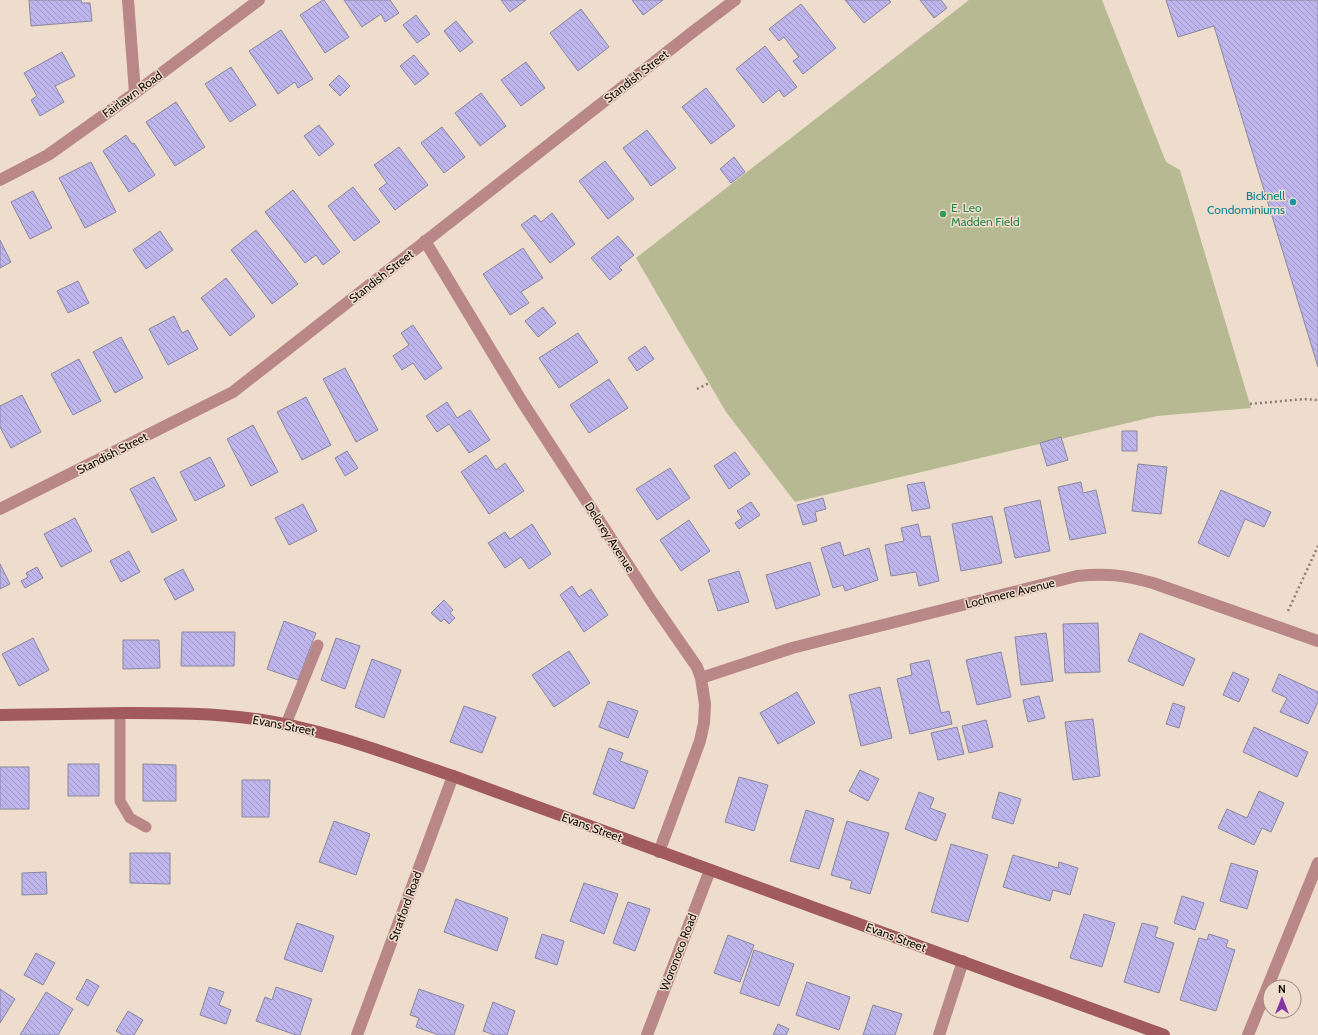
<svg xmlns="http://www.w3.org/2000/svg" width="1318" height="1035" font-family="Cabin,sans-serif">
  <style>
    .garden { fill: #b6b992 }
    .building { fill: url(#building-back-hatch); stroke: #8a889c }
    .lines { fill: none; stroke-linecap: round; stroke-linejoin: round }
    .path { stroke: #8a7d72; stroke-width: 2.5; stroke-dasharray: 2 3; stroke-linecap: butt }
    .lane { stroke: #b98787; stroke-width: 11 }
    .street { stroke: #b98787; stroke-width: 12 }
    .secondary { stroke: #a25b5d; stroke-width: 12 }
    .culture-dot { fill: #0f9aa8; stroke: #eedccc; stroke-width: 1.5 }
    .leisure-dot { fill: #2e9e5b; stroke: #eedccc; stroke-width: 1.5 }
    .labels { text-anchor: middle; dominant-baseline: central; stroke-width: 3; stroke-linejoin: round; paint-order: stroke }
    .street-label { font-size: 12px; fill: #110b06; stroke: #eedccc }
    .culture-label { font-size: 12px; fill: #0d838f; stroke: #eedccc; text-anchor: end }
    .leisure-label { font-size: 12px; fill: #27864d; stroke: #eedccc; text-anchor: start }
  </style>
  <defs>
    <pattern id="building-back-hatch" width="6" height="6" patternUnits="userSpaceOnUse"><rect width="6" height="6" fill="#bdb5ec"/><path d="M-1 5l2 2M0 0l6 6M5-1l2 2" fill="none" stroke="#a19ac9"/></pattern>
  </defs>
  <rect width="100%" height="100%" fill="#eedccc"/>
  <path class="garden" d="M 969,0 L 1102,0 L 1166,162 L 1180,170 L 1251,408 L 1157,416 L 795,502 L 726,412 L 636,258 Z"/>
  <path class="building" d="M 29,0 L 81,0 L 82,3 L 90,3 L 92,21 L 31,26 Z
    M 323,0 L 324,0 L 349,37 L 325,53 L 300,15 Z
    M 344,0 L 390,0 L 399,13 L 385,22 L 381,14 L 362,27 Z
    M 501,0 L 526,0 L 510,12 Z
    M 632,0 L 663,0 L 643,15 Z
    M 845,0 L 889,0 L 891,2 L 864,23 Z
    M 920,0 L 941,0 L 947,8 L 934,18 Z
    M 1166,0 L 1318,0 L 1318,367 L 1214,26 L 1178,37 Z
    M 801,4 L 836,48 L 803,74 L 793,61 L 799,57 L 784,37 L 779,41 L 769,29 Z
    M 581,9 L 609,47 L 578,71 L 550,33 Z
    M 416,15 L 430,34 L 417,43 L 403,25 Z
    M 456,21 L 473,42 L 460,52 L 444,31 Z
    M 281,30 L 313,79 L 298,88 L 295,82 L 278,94 L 249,51 Z
    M 765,46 L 797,87 L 784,97 L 779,90 L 763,103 L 736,69 Z
    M 62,52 L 75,76 L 55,86 L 64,102 L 40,116 L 31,100 L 37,96 L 24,73 Z
    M 414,55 L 429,74 L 415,85 L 400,66 Z
    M 526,62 L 545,88 L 521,106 L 501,80 Z
    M 231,67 L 256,105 L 230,122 L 205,84 Z
    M 339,75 L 350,86 L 340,96 L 329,85 Z
    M 706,88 L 735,126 L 711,144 L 682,107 Z
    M 481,93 L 506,126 L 480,146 L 455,113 Z
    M 176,102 L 205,147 L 175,166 L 146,122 Z
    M 319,125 L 334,144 L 319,156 L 304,136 Z
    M 442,127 L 465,157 L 444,173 L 421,143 Z
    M 647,130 L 676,168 L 651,186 L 623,148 Z
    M 126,135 L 132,144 L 134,143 L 155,175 L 129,192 L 103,151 Z
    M 399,147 L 428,185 L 395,210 L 379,189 L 387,183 L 374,165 Z
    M 734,157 L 745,172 L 731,183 L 720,169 Z
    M 605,161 L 634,199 L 608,219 L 579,181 Z
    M 91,162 L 116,212 L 85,228 L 59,178 Z
    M 353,187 L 380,222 L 354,241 L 328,206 Z
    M 293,190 L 340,252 L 323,265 L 316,255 L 305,263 L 265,212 Z
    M 33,191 L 52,228 L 30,239 L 11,202 Z
    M 552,213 L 575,244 L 550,263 L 521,225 L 535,215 L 541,222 Z
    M 256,230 L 298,284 L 272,304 L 231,250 Z
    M 160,231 L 173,250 L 146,269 L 133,250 Z
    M 618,236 L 634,255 L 619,267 L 622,270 L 610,280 L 591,258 Z
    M 0,240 L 11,262 L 0,268 Z
    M 523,248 L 543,278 L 521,292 L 529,303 L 510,315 L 483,274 Z
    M 226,278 L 255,316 L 230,336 L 201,298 Z
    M 78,281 L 89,303 L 68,313 L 57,291 Z
    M 543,307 L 556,323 L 538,337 L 525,321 Z
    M 174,316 L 182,333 L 188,330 L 198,349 L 168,365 L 149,329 Z
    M 413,325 L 442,368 L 425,380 L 413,363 L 402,370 L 393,356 L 409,345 L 401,333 Z
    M 578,333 L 598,362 L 559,388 L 539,358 Z
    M 121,337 L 143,378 L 115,393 L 93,352 Z
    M 645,346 L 654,359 L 637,371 L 628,358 Z
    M 79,359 L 101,401 L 73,415 L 51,374 Z
    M 345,368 L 378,430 L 356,442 L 323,379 Z
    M 609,379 L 628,408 L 589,433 L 570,405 Z
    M 22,395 L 41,432 L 11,448 L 0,427 L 0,406 Z
    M 306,397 L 331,445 L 302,460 L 277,412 Z
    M 447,402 L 457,418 L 470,410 L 490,440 L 469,453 L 449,424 L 437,432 L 426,416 Z
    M 253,425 L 278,472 L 251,486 L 227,439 Z
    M 1122,431 L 1137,431 L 1137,451 L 1122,451 Z
    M 1061,437 L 1068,460 L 1047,466 L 1040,443 Z
    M 347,451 L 358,468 L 345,476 L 335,458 Z
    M 735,452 L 750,474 L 729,489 L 714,466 Z
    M 486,455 L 496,470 L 505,463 L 524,491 L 489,514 L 461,472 Z
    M 210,457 L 225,486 L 195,501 L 180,472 Z
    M 1138,464 L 1167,467 L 1161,514 L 1132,511 Z
    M 670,468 L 690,498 L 657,520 L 636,489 Z
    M 154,477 L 177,520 L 152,533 L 130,489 Z
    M 924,482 L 930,508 L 912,511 L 907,485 Z
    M 1081,482 L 1083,493 L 1096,490 L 1106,533 L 1070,540 L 1058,487 Z
    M 1221,490 L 1271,512 L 1264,527 L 1245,519 L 1229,557 L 1198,543 Z
    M 823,498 L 826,509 L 815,512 L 817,521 L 803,525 L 797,505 Z
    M 1040,500 L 1050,551 L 1015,558 L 1004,508 Z
    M 751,502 L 760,515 L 739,529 L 735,523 L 742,518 L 737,511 Z
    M 303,504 L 317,531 L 289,545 L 275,518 Z
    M 992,516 L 1002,563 L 961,571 L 952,524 Z
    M 75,518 L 92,551 L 61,567 L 44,534 Z
    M 689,520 L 710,551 L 681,571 L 660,540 Z
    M 532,524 L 551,554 L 529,569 L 521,557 L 505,568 L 488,543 L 505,532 L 510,539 Z
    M 918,524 L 921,537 L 930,536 L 939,581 L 919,586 L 916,572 L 891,576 L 885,545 L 904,541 L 901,528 Z
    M 840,542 L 844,556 L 869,548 L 878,580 L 845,591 L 843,585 L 833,588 L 821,548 Z
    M 129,551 L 140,572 L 121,582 L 110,561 Z
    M 810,562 L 820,595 L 776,609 L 766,575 Z
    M 0,564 L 10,584 L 0,589 Z
    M 37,567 L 43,578 L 25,588 L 21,581 L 28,577 L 26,573 Z
    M 183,569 L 194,590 L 175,600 L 164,579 Z
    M 739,571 L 749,602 L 718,611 L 708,580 Z
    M 572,586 L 579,597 L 591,589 L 608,615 L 584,632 L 560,595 Z
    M 444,600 L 453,610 L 450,613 L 455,618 L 449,624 L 444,619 L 441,622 L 431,613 Z
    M 284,621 L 316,633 L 298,680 L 267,669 Z
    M 1098,623 L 1100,672 L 1065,673 L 1063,624 Z
    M 182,632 L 235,632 L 234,666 L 181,666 Z
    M 1046,633 L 1053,681 L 1021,685 L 1015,637 Z
    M 1140,633 L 1195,659 L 1183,686 L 1128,661 Z
    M 33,638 L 49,670 L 19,686 L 2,654 Z
    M 336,638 L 360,646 L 345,689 L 321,680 Z
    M 123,640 L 159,640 L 160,668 L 123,669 Z
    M 569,651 L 590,683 L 554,707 L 532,675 Z
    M 1001,652 L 1011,697 L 977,705 L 966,660 Z
    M 372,659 L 401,670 L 384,718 L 355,707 Z
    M 929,660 L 941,713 L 949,711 L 952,724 L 910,734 L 897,679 L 912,675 L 910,664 Z
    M 1233,672 L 1249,679 L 1239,702 L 1223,695 Z
    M 1279,674 L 1318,692 L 1318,702 L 1308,724 L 1280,712 L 1287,698 L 1272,691 Z
    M 880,687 L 892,738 L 861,746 L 849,695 Z
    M 797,692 L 815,723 L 778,744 L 760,713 Z
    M 1039,696 L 1045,718 L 1028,722 L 1023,700 Z
    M 608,701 L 638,711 L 628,738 L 599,727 Z
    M 1173,703 L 1185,707 L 1179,728 L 1166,724 Z
    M 464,706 L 496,717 L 482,753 L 450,742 Z
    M 1093,719 L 1100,776 L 1073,780 L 1065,722 Z
    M 986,720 L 993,747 L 969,753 L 962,726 Z
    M 957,727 L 964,754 L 938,760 L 931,733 Z
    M 1254,727 L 1308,752 L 1297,777 L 1243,752 Z
    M 609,748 L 623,753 L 620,761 L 648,771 L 634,809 L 593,794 Z
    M 68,764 L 99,764 L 99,796 L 68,796 Z
    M 143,764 L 176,765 L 176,801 L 143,801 Z
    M 0,767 L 29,767 L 29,809 L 0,809 Z
    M 860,770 L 879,779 L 868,801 L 849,791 Z
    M 739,777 L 768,785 L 754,831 L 725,822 Z
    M 242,780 L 270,780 L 269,817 L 242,817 Z
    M 1259,791 L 1284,803 L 1271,832 L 1262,828 L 1254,845 L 1218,828 L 1227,809 L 1247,818 Z
    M 919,792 L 934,798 L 930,808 L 946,814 L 936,841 L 905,829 Z
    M 999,792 L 1021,799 L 1013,824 L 992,818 Z
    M 806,810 L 834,819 L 819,869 L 790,861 Z
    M 334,821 L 370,834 L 356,875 L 319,862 Z
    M 847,821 L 889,833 L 870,894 L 850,888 L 852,881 L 831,875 Z
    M 951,844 L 988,855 L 968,922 L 931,912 Z
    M 130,853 L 170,853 L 170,884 L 130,883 Z
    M 1013,855 L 1058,868 L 1059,862 L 1078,868 L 1070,895 L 1053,890 L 1050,901 L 1003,887 Z
    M 1231,863 L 1258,871 L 1247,909 L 1220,901 Z
    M 46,872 L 47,894 L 22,895 L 22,873 Z
    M 584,883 L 618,894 L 604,934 L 570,921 Z
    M 1182,896 L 1204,903 L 1195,930 L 1174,923 Z
    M 456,899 L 508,918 L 497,951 L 444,932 Z
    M 628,902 L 650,909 L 635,951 L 613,943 Z
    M 1084,914 L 1115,923 L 1102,967 L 1070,958 Z
    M 297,923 L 334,936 L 322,972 L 284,959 Z
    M 1142,923 L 1158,927 L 1155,937 L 1174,943 L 1159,993 L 1124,982 Z
    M 542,934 L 564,941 L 557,965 L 535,958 Z
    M 1209,934 L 1228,940 L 1226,947 L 1235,950 L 1216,1011 L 1180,1000 L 1199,938 L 1207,940 Z
    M 728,935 L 754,945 L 740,982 L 714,973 Z
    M 754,950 L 794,964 L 779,1006 L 740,993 Z
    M 36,953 L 55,963 L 43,985 L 24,975 Z
    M 87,979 L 99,986 L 88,1006 L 76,999 Z
    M 807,982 L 850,997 L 839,1030 L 796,1015 Z
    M 209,987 L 224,992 L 219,1005 L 231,1010 L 226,1024 L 200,1015 Z
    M 276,987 L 312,999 L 300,1035 L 296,1035 L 256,1021 L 265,997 L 272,1000 Z
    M 0,989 L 15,999 L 0,1023 Z
    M 419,989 L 464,1005 L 454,1035 L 439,1035 L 416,1027 L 419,1018 L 410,1015 Z
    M 46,992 L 73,1009 L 58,1035 L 20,1035 Z
    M 493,1002 L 515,1011 L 507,1035 L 495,1035 L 483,1031 Z
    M 873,1005 L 902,1014 L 895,1035 L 863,1035 Z
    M 128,1011 L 143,1020 L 134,1035 L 123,1035 L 116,1031 Z
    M 778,1024 L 789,1029 L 786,1035 L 773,1035 Z"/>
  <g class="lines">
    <path class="path" d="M 697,389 L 709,383
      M 1250,404 L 1304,399 L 1318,400
      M 1288,611 L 1318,546"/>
    <path class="lane" d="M 120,713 L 120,801 L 130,818 L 146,827
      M 286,724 L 318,645"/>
    <path class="street" d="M 128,0 L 135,93
      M 0,180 L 48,155 L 135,93 L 259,0
      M 425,241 L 521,400 L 654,605 L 697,667 L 701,678 L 705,704 L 704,723 L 700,741 L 659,852
      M 0,509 L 233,392 L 694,31 L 735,0
      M 701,678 L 792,648 L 1077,576 C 1107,573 1124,575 1153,583 L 1318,641
      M 357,1035 L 453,776
      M 647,1035 L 710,870
      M 939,1035 L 963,961
      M 1248,1035 L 1318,863"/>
    <path class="secondary" d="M 0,715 C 42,714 85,714 127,713 C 170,713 214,713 256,719 C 325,729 388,754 453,776 L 1164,1035"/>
  </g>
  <circle class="culture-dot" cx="1293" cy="202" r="4"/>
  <circle class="leisure-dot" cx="943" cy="214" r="4"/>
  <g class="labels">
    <g class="street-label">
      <text transform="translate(636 76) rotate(-38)">Standish Street</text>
      <text transform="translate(132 94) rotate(-36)">Fairlawn Road</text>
      <text transform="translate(381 276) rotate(-38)">Standish Street</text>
      <text transform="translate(112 453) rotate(-27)">Standish Street</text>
      <text transform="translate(610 537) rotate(57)">Delorey Avenue</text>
      <text transform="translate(1010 593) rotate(-14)">Lochmere Avenue</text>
      <text transform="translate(284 725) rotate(11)">Evans Street</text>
      <text transform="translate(592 827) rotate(20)">Evans Street</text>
      <text transform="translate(405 906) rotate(-70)">Stratford Road</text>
      <text transform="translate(896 937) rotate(20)">Evans Street</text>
      <text transform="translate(678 952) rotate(-69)">Woronoco Road</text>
    </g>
    <g class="culture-label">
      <text x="1285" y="195">Bicknell<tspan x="1285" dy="14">Condominiums</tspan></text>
    </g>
    <g class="leisure-label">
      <text x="951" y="207">E. Leo<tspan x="951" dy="14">Madden Field</tspan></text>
    </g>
  </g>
  <g transform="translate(1282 999)"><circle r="19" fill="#eedccc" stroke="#96887d"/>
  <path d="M0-3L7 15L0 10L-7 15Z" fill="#8436a6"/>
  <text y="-6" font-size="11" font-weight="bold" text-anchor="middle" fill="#110b06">N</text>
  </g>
</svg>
